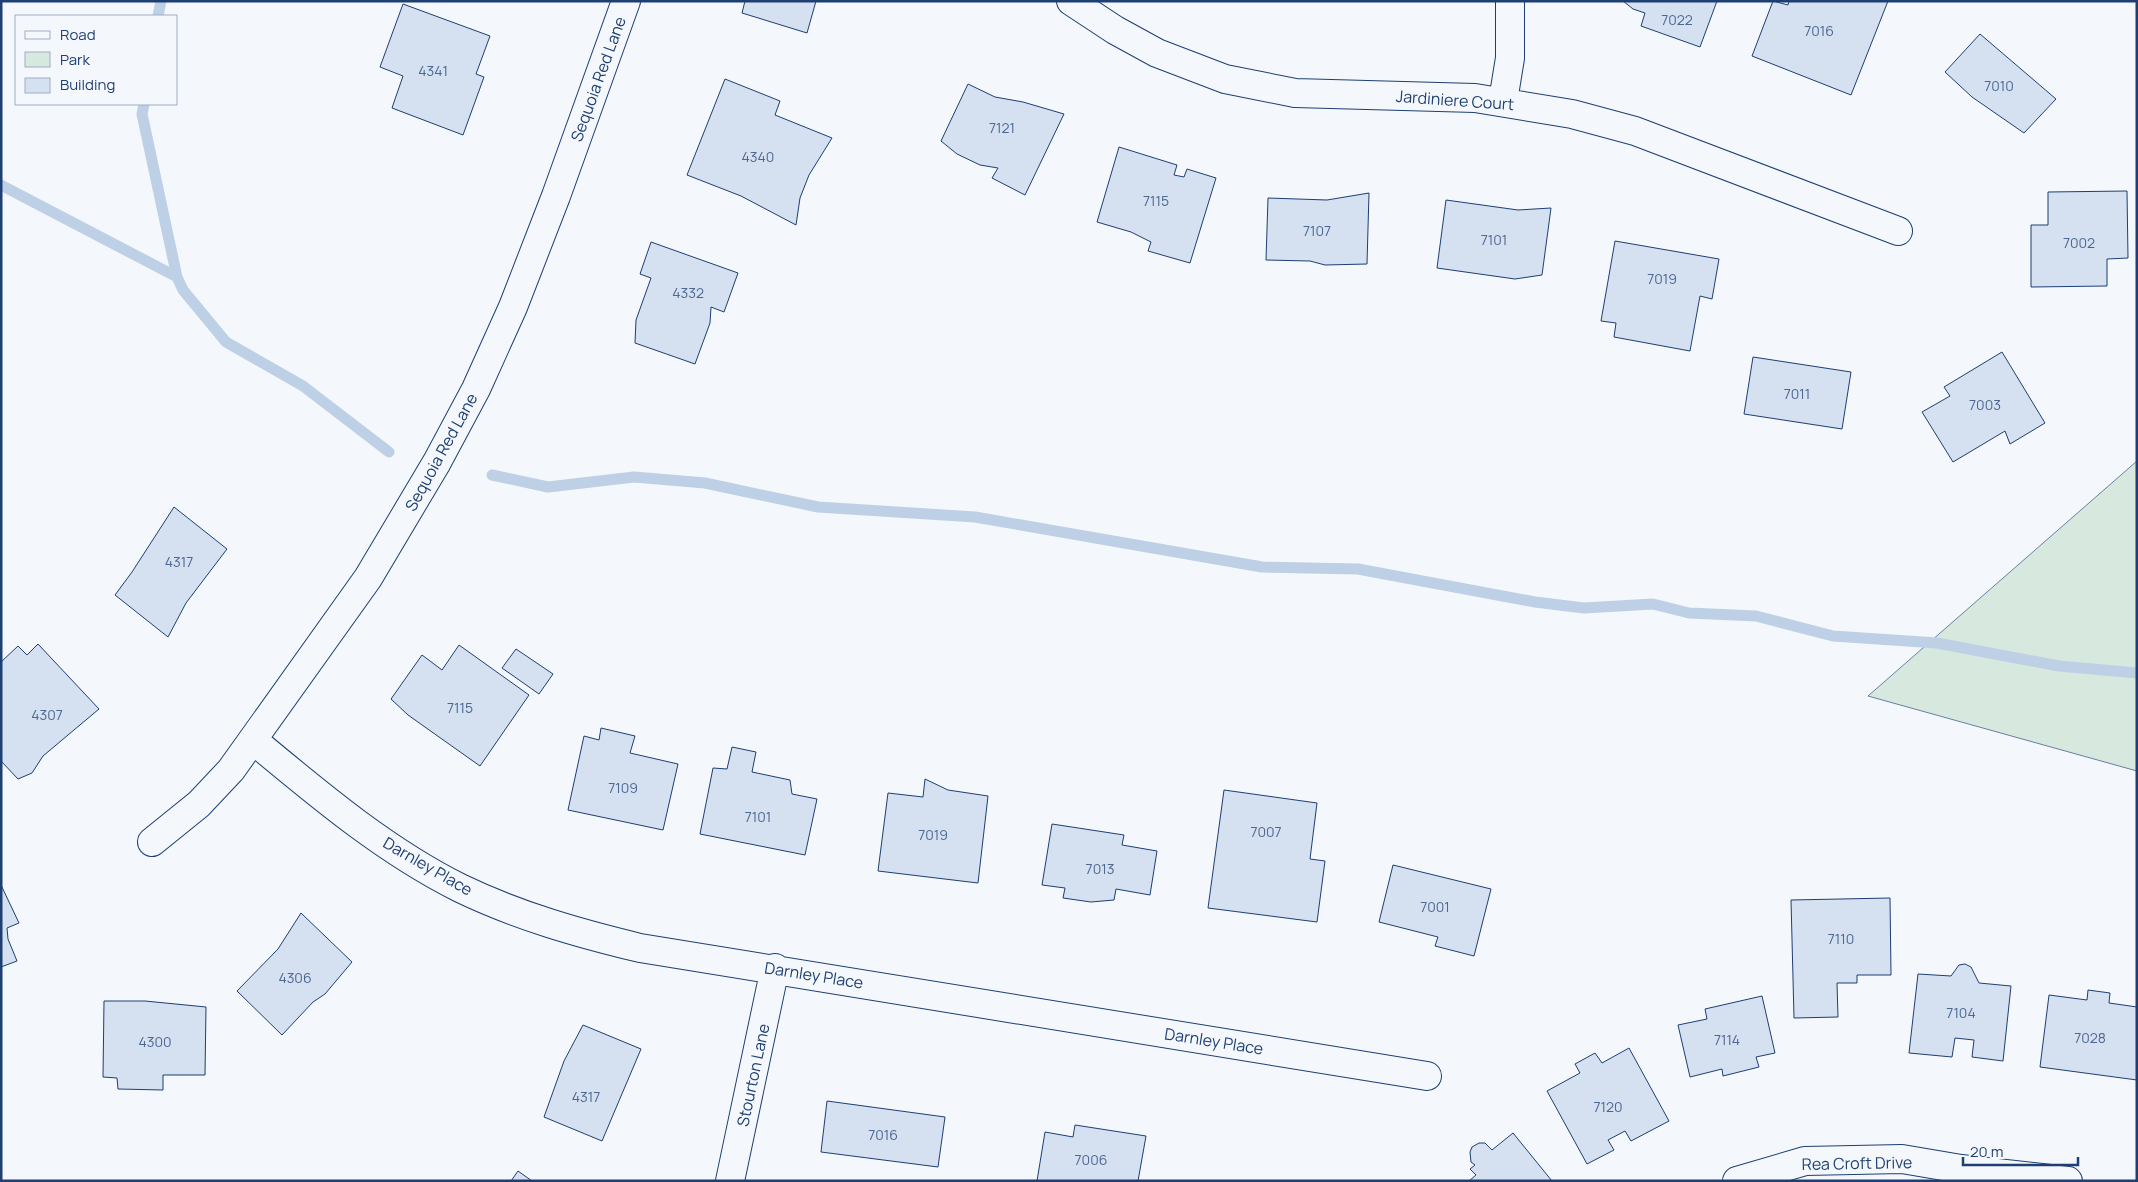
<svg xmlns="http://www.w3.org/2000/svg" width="2138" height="1182" font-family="Manrope,sans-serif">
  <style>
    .green { fill: #d7e8df; stroke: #687fa3 }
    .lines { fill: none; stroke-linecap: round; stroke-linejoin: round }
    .stream { stroke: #bed0e5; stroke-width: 11 }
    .building { fill: #d5e0f0; stroke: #1d3f73 }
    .street-casing { stroke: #1d3f73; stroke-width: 30 }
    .street { stroke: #f4f7fb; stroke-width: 28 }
    .labels { text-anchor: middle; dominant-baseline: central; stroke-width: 4; stroke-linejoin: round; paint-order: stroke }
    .number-label { font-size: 14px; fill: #4b6792 }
    .street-label { font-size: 16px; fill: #1d3f73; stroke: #f4f7fb }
  </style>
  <rect width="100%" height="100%" fill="#f4f7fb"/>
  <path class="green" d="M 2137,461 L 2137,771 L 1868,696 Z"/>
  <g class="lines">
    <path class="stream" d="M 158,16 L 161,1
      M 144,104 L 142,114 L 177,277 L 183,290 L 226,342 L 303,386 L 389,452
      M 1,185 L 177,277
      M 492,475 L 548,487 L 634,477 L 705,483 L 818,507 L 975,517 L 1262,567 L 1358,569 L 1535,602 L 1584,608 L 1653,604 L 1689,613 L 1756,616 L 1833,636 L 1937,643 L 2059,666 L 2137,673"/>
  </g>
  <path class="building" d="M 745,1 L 816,1 L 807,33 L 742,13 Z
    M 1623,1 L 1717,1 L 1700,47 L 1641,26 L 1645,13 L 1633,9 Z
    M 1773,1 L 1788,5 L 1789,1 L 1888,1 L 1851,95 L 1752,56 Z
    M 403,4 L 490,36 L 476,74 L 484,77 L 463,135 L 392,108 L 403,76 L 380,67 Z
    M 1980,34 L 2056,99 L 2024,133 L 1972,97 L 1945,72 Z
    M 725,79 L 780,101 L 775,115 L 832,138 L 809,175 L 800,198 L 796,225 L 741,196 L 687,175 Z
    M 968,84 L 995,97 L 1023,102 L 1064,114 L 1025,195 L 992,178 L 998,168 L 980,165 L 957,154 L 941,141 Z
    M 1119,147 L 1177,165 L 1174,175 L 1184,177 L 1187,169 L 1216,178 L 1190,263 L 1148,251 L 1151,242 L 1131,232 L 1097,222 Z
    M 2127,191 L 2128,258 L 2107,259 L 2107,286 L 2031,287 L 2031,225 L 2048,225 L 2048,192 Z
    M 1369,193 L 1367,264 L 1325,265 L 1310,261 L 1266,260 L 1268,198 L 1327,200 Z
    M 1446,200 L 1518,210 L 1551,208 L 1542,275 L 1515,279 L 1437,268 Z
    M 1615,241 L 1719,259 L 1712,299 L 1700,296 L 1690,351 L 1614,337 L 1616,323 L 1601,321 Z
    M 651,242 L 738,273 L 724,312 L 711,307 L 710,323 L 695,364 L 635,343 L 636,320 L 651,278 L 640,274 Z
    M 2002,352 L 2045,423 L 2010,444 L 2005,431 L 1953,462 L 1922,412 L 1950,396 L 1944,387 Z
    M 1753,357 L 1851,372 L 1842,429 L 1744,414 Z
    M 174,507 L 227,549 L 186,603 L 168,637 L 115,595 L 132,572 Z
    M 38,644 L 99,709 L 43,756 L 32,773 L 18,779 L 1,761 L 1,662 L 18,646 L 27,655 Z
    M 459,645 L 529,695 L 480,766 L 408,715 L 391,699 L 422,655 L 442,670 Z
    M 516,649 L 553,674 L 539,694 L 502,668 Z
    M 601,728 L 635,736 L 630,753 L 678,764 L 663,830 L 568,810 L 584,736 L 599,740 Z
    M 732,747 L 756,752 L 752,772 L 790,780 L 792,794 L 817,799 L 805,855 L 700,834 L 713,768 L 727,769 Z
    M 925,779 L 948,790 L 988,796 L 978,883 L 878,871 L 888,793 L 923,797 Z
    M 1224,790 L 1317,803 L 1310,859 L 1325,861 L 1317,922 L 1208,908 Z
    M 1052,824 L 1124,835 L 1122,845 L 1157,851 L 1150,895 L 1116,889 L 1114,900 L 1091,902 L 1063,898 L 1065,888 L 1042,885 Z
    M 1393,865 L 1491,889 L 1474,956 L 1435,946 L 1438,937 L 1379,922 Z
    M 1,885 L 19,923 L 7,928 L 8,939 L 17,961 L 1,967 Z
    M 1890,898 L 1891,975 L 1857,975 L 1857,983 L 1837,983 L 1838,1017 L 1794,1018 L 1791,900 Z
    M 301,913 L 352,962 L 325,994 L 313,1002 L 282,1035 L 237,991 L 278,949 Z
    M 1965,964 L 1971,967 L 1979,983 L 2011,986 L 2003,1061 L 1972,1057 L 1974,1040 L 1955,1038 L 1952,1057 L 1909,1053 L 1918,974 L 1951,976 L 1959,965 Z
    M 2088,990 L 2110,993 L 2109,1003 L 2137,1007 L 2137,1080 L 2040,1067 L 2049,995 L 2087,1000 Z
    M 1762,996 L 1775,1053 L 1756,1057 L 1759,1067 L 1723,1076 L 1722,1069 L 1690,1077 L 1678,1025 L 1707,1019 L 1705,1009 Z
    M 104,1001 L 145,1001 L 206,1007 L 205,1075 L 163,1075 L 163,1090 L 118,1089 L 117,1078 L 103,1077 Z
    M 583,1025 L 641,1049 L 602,1141 L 544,1117 L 564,1061 Z
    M 1629,1048 L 1669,1121 L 1631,1141 L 1625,1131 L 1608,1140 L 1614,1150 L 1587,1164 L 1547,1091 L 1580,1073 L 1575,1064 L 1595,1053 L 1602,1063 Z
    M 827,1101 L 945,1117 L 938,1167 L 821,1152 Z
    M 1075,1125 L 1146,1136 L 1138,1181 L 1037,1181 L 1045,1132 L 1073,1137 Z
    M 1513,1133 L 1552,1181 L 1469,1181 L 1476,1175 L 1470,1169 L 1475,1165 L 1471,1162 L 1470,1152 L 1472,1147 L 1479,1143 L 1485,1143 L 1492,1150 Z
    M 518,1171 L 532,1181 L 511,1181 Z"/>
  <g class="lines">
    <defs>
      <path id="street" d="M 1071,1 L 1115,30 L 1157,53 L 1225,79 L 1295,93 L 1475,98 L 1572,114 L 1635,131 L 1898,231
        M 1503,101 L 1510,58 L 1510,1
        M 253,740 C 318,794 384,850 460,888 C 518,916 578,933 640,948 L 1427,1076
        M 152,842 L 199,804 L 231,770 L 368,578 L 437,462 L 476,389 L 513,307 L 556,196 L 626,1
        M 730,1181 L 775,968
        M 1737,1181 L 1805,1161 L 1902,1159 L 1961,1169 L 2068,1181"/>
    </defs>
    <use href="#street" class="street-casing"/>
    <use href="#street" class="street"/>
  </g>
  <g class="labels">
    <g class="number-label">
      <text x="1677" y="19">7022</text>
      <text x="1819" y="30">7016</text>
      <text x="433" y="70">4341</text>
      <text x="1999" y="85">7010</text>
      <text x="1002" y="127">7121</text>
      <text x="758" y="156">4340</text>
      <text x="1156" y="200">7115</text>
      <text x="1317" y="230">7107</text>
      <text x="1494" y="239">7101</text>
      <text x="2079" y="242">7002</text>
      <text x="1662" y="278">7019</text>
      <text x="688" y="292">4332</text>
      <text x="1797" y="393">7011</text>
      <text x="1985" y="404">7003</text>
      <text x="179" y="561">4317</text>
      <text x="460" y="707">7115</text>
      <text x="47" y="714">4307</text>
      <text x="623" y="787">7109</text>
      <text x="758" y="816">7101</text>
      <text x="1266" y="831">7007</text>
      <text x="933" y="834">7019</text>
      <text x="1100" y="868">7013</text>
      <text x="1435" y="906">7001</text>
      <text x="1841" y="938">7110</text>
      <text x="295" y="977">4306</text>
      <text x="1961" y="1012">7104</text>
      <text x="2090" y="1037">7028</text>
      <text x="1727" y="1039">7114</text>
      <text x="155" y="1041">4300</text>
      <text x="586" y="1096">4317</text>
      <text x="1608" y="1106">7120</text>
      <text x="883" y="1134">7016</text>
      <text x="1091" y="1159">7006</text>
    </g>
    <g class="street-label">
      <text transform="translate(598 79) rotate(-70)">Sequoia Red Lane</text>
      <text transform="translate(1455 100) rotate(4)">Jardiniere Court</text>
      <text transform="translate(441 452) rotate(-61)">Sequoia Red Lane</text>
      <text transform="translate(428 866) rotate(30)">Darnley Place</text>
      <text transform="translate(814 975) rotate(9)">Darnley Place</text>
      <text transform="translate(1214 1041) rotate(9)">Darnley Place</text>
      <text transform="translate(753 1075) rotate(-78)">Stourton Lane</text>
      <text transform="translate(1857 1163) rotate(-1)">Rea Croft Drive</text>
    </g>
  </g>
  <rect width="2138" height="1182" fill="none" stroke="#1d3f73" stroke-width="5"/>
  <rect x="15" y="15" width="162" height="90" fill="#f4f7fb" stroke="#9eadc5"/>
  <rect x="25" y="31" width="25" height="8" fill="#f4f7fb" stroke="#9eadc5"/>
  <text x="60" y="40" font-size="15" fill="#1d3f73">Road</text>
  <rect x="25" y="52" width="25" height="15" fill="#d7e8df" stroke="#9eadc5"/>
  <text x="60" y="65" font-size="15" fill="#1d3f73">Park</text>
  <rect x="25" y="78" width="25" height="15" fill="#d5e0f0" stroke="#9eadc5"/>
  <text x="60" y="90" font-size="15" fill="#1d3f73">Building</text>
  <path d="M1963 1157v8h115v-8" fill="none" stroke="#1d3f73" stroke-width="2.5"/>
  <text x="1970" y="1157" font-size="15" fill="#1d3f73" stroke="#f4f7fb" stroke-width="4" paint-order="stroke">20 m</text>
</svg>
